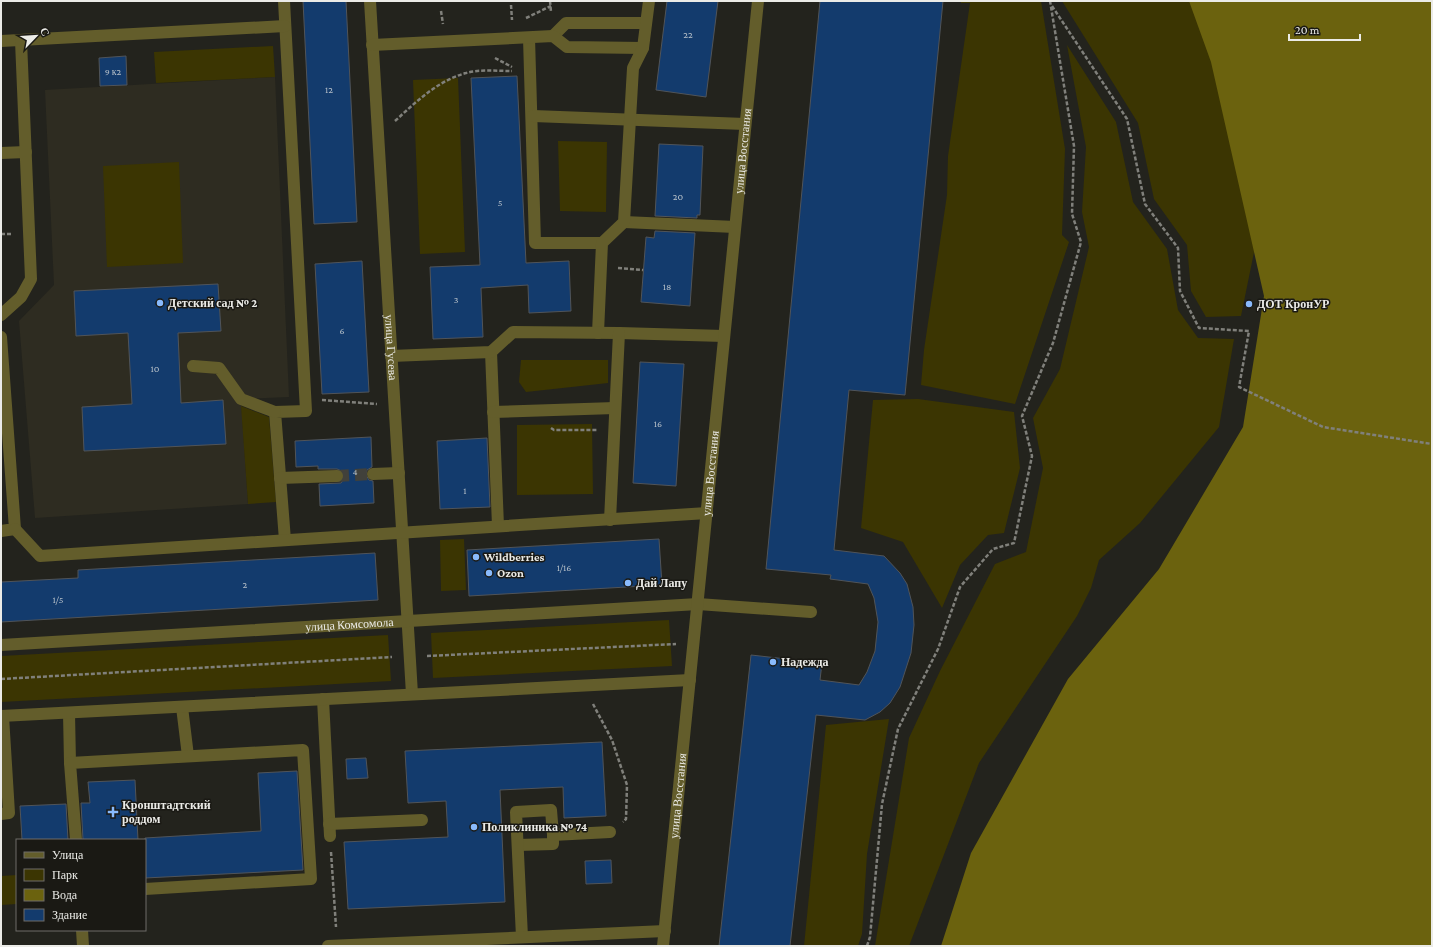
<svg xmlns="http://www.w3.org/2000/svg" width="1433" height="947" font-family="'Crimson Pro',serif">
  <style>
    .built { fill: #2e2c21 }
    .green { fill: #3b3502 }
    .water { fill: #6b620e }
    .building { fill: #133b6d; stroke: #505459 }
    .lines { fill: none; stroke-linecap: round; stroke-linejoin: round }
    .minor-tunnel { stroke: #41413b; stroke-width: 12; stroke-dasharray: 12 6; stroke-linecap: butt }
    .path { stroke: #80807b; stroke-width: 2.5; stroke-dasharray: 4 2; stroke-linecap: butt }
    .minor { stroke: #635d2b; stroke-width: 12 }
    .poi-dot { fill: #89bafc; stroke: #1a1914; stroke-width: 1.5 }
    .labels { text-anchor: middle; dominant-baseline: central; stroke-width: 3; stroke-linejoin: round; paint-order: stroke }
    .number-label { font-size: 10px; fill: #b5bfc8 }
    .street-label { font-size: 12px; fill: #ebebe7; stroke: #1a1914 }
    .poi-label { font-size: 12px; font-weight: bold; fill: #ebebe7; stroke: #1a1914; text-anchor: start }
  </style>
  <rect width="100%" height="100%" fill="#23231d"/>
  <path class="built" d="M 275,77 L 289,397 L 241,399 L 248,504 L 35,518 L 19,321 L 54,285 L 45,90 Z"/>
  <path class="green" d="M 961,1 L 1041,1 L 1065,149 L 1062,235 L 1069,242 L 1015,404 L 921,385 L 924,350 L 947,195 L 948,156 L 970,3 L 961,3 Z
    M 1062,1 L 1193,1 L 1261,218 L 1241,316 L 1206,317 L 1191,291 L 1187,245 L 1154,199 L 1138,123 Z
    M 1067,45 L 1116,122 L 1133,202 L 1167,249 L 1178,310 L 1198,338 L 1234,339 L 1219,427 L 1140,523 L 1099,560 L 1091,588 L 1077,616 L 979,763 L 909,946 L 875,946 L 909,738 L 940,671 L 995,564 L 1026,552 L 1043,468 L 1033,418 L 1060,369 L 1089,247 L 1082,212 L 1086,147 Z
    M 273,46 L 275,77 L 156,83 L 154,52 Z
    M 458,78 L 465,252 L 420,254 L 413,80 Z
    M 558,141 L 607,142 L 606,212 L 560,211 Z
    M 179,162 L 183,263 L 107,267 L 103,166 Z
    M 521,360 L 608,360 L 608,383 L 526,392 L 519,382 Z
    M 918,399 L 1014,412 L 1020,468 L 1004,533 L 988,535 L 960,565 L 942,608 L 903,542 L 861,528 L 873,400 Z
    M 241,406 L 269,417 L 276,502 L 248,504 Z
    M 592,424 L 593,494 L 517,495 L 517,425 Z
    M 464,539 L 466,590 L 441,591 L 440,540 Z
    M 669,620 L 672,666 L 433,678 L 431,633 Z
    M 388,635 L 391,681 L 1,702 L 1,656 Z
    M 889,719 L 867,854 L 862,934 L 858,946 L 804,946 L 826,725 Z
    M 17,875 L 17,904 L 1,905 L 1,876 Z"/>
  <path class="water" d="M 1189,1 L 1432,1 L 1432,946 L 941,946 L 971,853 L 1068,679 L 1159,569 L 1243,427 L 1264,296 L 1211,62 Z"/>
  <path class="building" d="M 303,1 L 346,1 L 357,222 L 314,224 Z
    M 667,1 L 718,1 L 706,97 L 656,90 Z
    M 820,1 L 943,1 L 905,395 L 849,390 L 834,550 L 884,556 L 900,573 L 907,584 L 913,607 L 914,625 L 911,653 L 900,687 L 890,703 L 880,712 L 865,720 L 816,715 L 790,946 L 719,946 L 751,655 L 822,663 L 820,680 L 859,685 L 867,672 L 875,651 L 878,622 L 874,598 L 868,584 L 830,579 L 831,575 L 766,569 Z
    M 126,56 L 127,85 L 100,86 L 99,58 Z
    M 517,76 L 526,263 L 569,261 L 571,311 L 529,313 L 528,285 L 481,288 L 483,337 L 433,339 L 430,267 L 480,265 L 471,78 Z
    M 659,144 L 703,146 L 700,215 L 697,215 L 697,218 L 655,216 Z
    M 655,231 L 695,233 L 690,306 L 641,302 L 646,237 L 654,238 Z
    M 362,261 L 369,392 L 322,394 L 315,264 Z
    M 218,284 L 221,331 L 178,333 L 181,403 L 223,400 L 226,444 L 84,451 L 82,407 L 132,404 L 128,333 L 76,336 L 74,291 Z
    M 640,362 L 684,364 L 676,486 L 633,483 Z
    M 371,437 L 372,467 L 367,470 L 366,475 L 369,480 L 373,481 L 374,503 L 320,506 L 319,484 L 341,483 L 344,479 L 344,472 L 337,469 L 318,469 L 318,466 L 296,467 L 295,441 Z
    M 487,438 L 490,507 L 440,509 L 437,441 Z
    M 659,539 L 662,585 L 469,596 L 467,550 Z
    M 375,553 L 378,600 L 1,622 L 1,582 L 78,578 L 78,570 Z
    M 602,742 L 606,816 L 564,818 L 563,787 L 500,790 L 505,902 L 348,909 L 344,842 L 448,837 L 446,801 L 408,803 L 405,751 Z
    M 366,758 L 368,778 L 347,779 L 346,759 Z
    M 297,771 L 303,870 L 145,878 L 145,838 L 261,831 L 258,773 Z
    M 135,780 L 138,840 L 83,840 L 81,803 L 90,803 L 88,782 Z
    M 66,804 L 68,840 L 22,840 L 20,806 Z
    M 611,860 L 612,883 L 586,884 L 585,861 Z"/>
  <g class="lines">
    <path class="minor-tunnel" d="M 337,476 L 373,474"/>
    <path class="path" d="M 550,1 L 551,12
      M 511,5 L 512,20
      M 1052,6 L 1127,119 L 1145,204 L 1178,248 L 1180,291 L 1199,328 L 1249,331 L 1239,387 L 1323,427 L 1432,444
      M 441,11 L 443,24
      M 526,18 L 551,6
      M 495,58 L 512,67
      M 395,121 C 416,102 437,81 466,73 C 479,69 498,71 512,71
      M 1,234 L 11,234
      M 618,268 L 643,270
      M 322,400 L 377,404
      M 551,428 L 554,430 L 598,430
      M 427,656 L 676,644
      M 1,679 L 392,657
      M 593,704 L 612,740 L 627,785 L 626,819 L 623,822
      M 331,852 L 336,927
      M 867,946 L 870,937 L 882,804 L 898,729 L 938,649 L 960,587 L 993,549 L 1014,543 L 1032,456 L 1022,416 L 1053,343 L 1081,242 L 1072,214 L 1074,146 L 1050,1"/>
    <g class="minor">
      <path d="M 284,1 L 306,411 L 275,412 L 285,540"/>
      <path id="s1" d="M 370,1 L 412,694"/>
      <path d="M 553,36 L 566,23 L 646,23"/>
      <path d="M 529,38 L 535,243 L 602,243"/>
      <path d="M 1,41 L 285,26"/>
      <path d="M 372,45 L 553,36 L 567,47 L 643,48"/>
      <path d="M 533,116 L 745,124"/>
      <path d="M 1,153 L 26,152"/>
      <path d="M 624,222 L 735,227"/>
      <path d="M 1,315 L 21,297 L 31,279 L 21,41"/>
      <path d="M 598,333 L 602,243 L 624,222 L 633,68 L 643,48 L 649,1"/>
      <path d="M 1,337 L 15,529 L 1,531"/>
      <path d="M 491,352 L 498,526"/>
      <path d="M 391,356 L 491,352 L 513,332 L 619,333 L 724,336"/>
      <path d="M 193,366 L 219,368 L 241,399 L 275,412"/>
      <path d="M 493,412 L 615,408"/>
      <path d="M 373,474 L 399,473"/>
      <path d="M 280,478 L 337,476"/>
      <path d="M 610,520 L 619,333"/>
      <path d="M 15,529 L 40,556 L 707,513"/>
      <path id="s2" d="M 1,645 L 698,604 L 811,612"/>
      <path d="M 323,699 L 330,836"/>
      <path d="M 182,707 L 188,756"/>
      <path d="M 69,713 L 70,763"/>
      <path d="M 1,716 L 690,680"/>
      <path d="M 1,814 L 9,813 L 3,716"/>
      <path d="M 329,824 L 422,820"/>
      <path d="M 76,840 L 70,763 L 303,750 L 311,879 L 145,889"/>
      <path d="M 518,845 L 553,844 L 553,835"/>
      <path d="M 82,930 L 83,946"/>
      <path d="M 522,937 L 516,812 L 551,810 L 553,835 L 610,832"/>
      <path d="M 328,946 L 665,931"/>
      <path id="s3" d="M 663,946 L 758,1"/>
    </g>
  </g>
  <g class="poi-dot">
    <circle cx="160" cy="303" r="4"/>
    <circle cx="1249" cy="304" r="4"/>
    <circle cx="476" cy="557" r="4"/>
    <circle cx="489" cy="573" r="4"/>
    <circle cx="628" cy="583" r="4"/>
    <circle cx="773" cy="662" r="4"/>
    <path d="M111 806h4v4h4v4h-4v4h-4v-4h-4v-4h4z"/>
    <circle cx="474" cy="827" r="4"/>
  </g>
  <g class="labels">
    <g class="number-label">
      <text x="688" y="34">22</text>
      <text x="113" y="71">9 к2</text>
      <text x="329" y="89">12</text>
      <text x="678" y="196">20</text>
      <text x="500" y="202">5</text>
      <text x="667" y="286">18</text>
      <text x="456" y="299">3</text>
      <text x="342" y="330">6</text>
      <text x="155" y="368">10</text>
      <text x="658" y="423">16</text>
      <text x="355" y="471">4</text>
      <text x="465" y="490">1</text>
      <text x="564" y="567">1/16</text>
      <text x="245" y="584">2</text>
      <text x="58" y="599">1/5</text>
    </g>
    <g class="street-label">
      <text stroke="none"><textPath href="#s3" startOffset="799">улица Восстания</textPath></text>
      <text stroke="none"><textPath href="#s1" startOffset="347">улица Гусева</textPath></text>
      <text stroke="none"><textPath href="#s3" startOffset="475">улица Восстания</textPath></text>
      <text stroke="none"><textPath href="#s2" startOffset="349">улица Комсомола</textPath></text>
      <text stroke="none"><textPath href="#s3" startOffset="151">улица Восстания</textPath></text>
    </g>
    <g class="poi-label">
      <text x="168" y="303">Детский сад № 2</text>
      <text x="1257" y="304">ДОТ КронУР</text>
      <text x="484" y="557">Wildberries</text>
      <text x="497" y="573">Ozon</text>
      <text x="636" y="583">Дай Лапу</text>
      <text x="781" y="662">Надежда</text>
      <text x="122" y="805">Кронштадтский<tspan x="122" dy="14">роддом</tspan></text>
      <text x="482" y="827">Поликлиника № 74</text>
    </g>
  </g>
  <rect width="1433" height="947" fill="none" stroke="#ebebe7" stroke-width="4"/>
  <rect x="16" y="839" width="130" height="92" fill="#1a1914" stroke="#6e6d68"/>
  <rect x="24" y="852" width="20" height="6" fill="#635d2b" stroke="#6e6d68"/>
  <text x="52" y="859" font-size="12" fill="#ebebe7">Улица</text>
  <rect x="24" y="869" width="20" height="12" fill="#3b3502" stroke="#6e6d68"/>
  <text x="52" y="879" font-size="12" fill="#ebebe7">Парк</text>
  <rect x="24" y="889" width="20" height="12" fill="#6b620e" stroke="#6e6d68"/>
  <text x="52" y="899" font-size="12" fill="#ebebe7">Вода</text>
  <rect x="24" y="909" width="20" height="12" fill="#133b6d" stroke="#6e6d68"/>
  <text x="52" y="919" font-size="12" fill="#ebebe7">Здание</text>
  <g transform="translate(36 36) rotate(65)" stroke="#1a1914" stroke-width="3" paint-order="stroke">
  <path d="M0-3L7 15L0 10L-7 15Z" fill="#ebebe7"/>
  <text y="-6" font-size="11" font-weight="bold" text-anchor="middle" fill="#ebebe7">С</text>
  </g>
  <path d="M1289 34v6h71v-6" fill="none" stroke="#ebebe7" stroke-width="2"/>
  <text x="1295" y="34" font-size="12" fill="#ebebe7" stroke="#1a1914" stroke-width="3" paint-order="stroke">20 m</text>
</svg>
